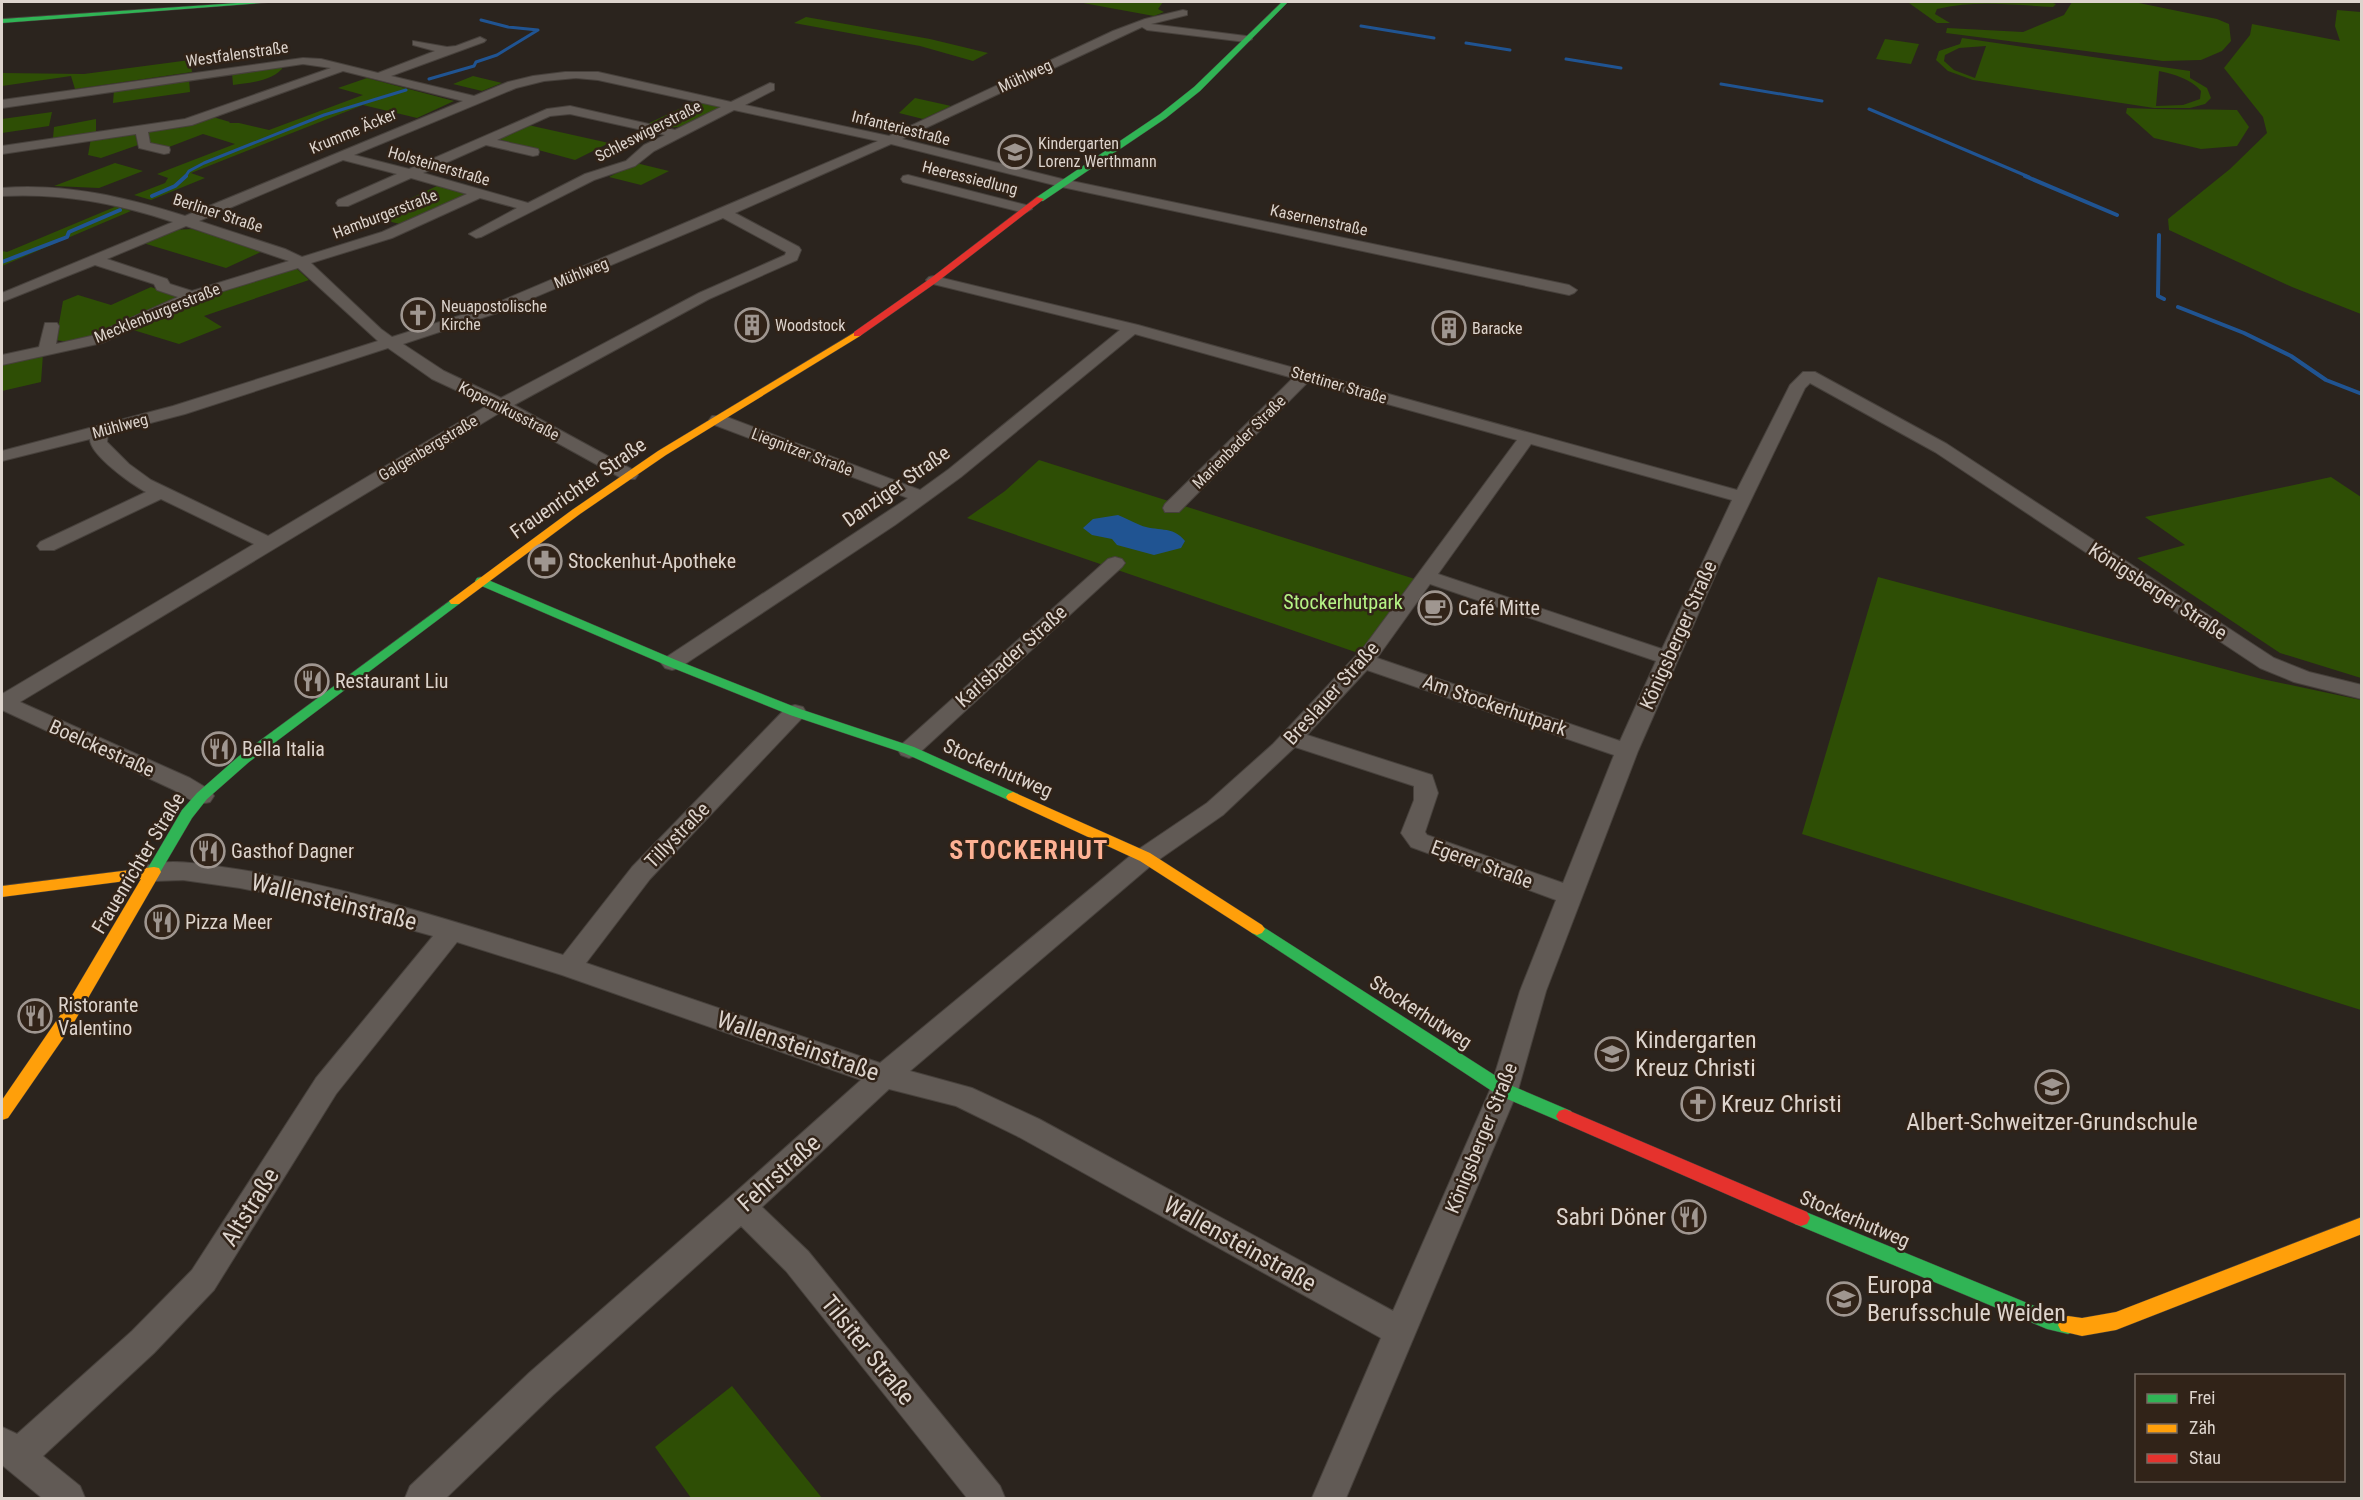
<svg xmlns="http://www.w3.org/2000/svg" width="2363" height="1500" font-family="'Roboto Condensed',sans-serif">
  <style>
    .green { fill: #2e4e05; fill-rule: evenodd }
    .water { fill: #205492 }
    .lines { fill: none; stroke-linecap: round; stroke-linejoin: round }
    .stream-far1 { stroke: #205492; stroke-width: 3 }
    .stream { stroke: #205492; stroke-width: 4 }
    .street-casing { stroke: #47413c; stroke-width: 2 }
    .fast-casing { stroke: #47413c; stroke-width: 1 }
    .slow-casing { stroke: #47413c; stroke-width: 1 }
    .jam-casing { stroke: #47413c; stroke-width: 1 }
    .street { fill: #615a55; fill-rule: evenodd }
    .fast { fill: #30b455; fill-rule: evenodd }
    .slow { fill: #ff9f0a; fill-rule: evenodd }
    .jam { fill: #e5322d; fill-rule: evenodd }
    .labels { text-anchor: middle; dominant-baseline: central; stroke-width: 5; stroke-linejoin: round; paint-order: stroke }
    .far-street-label { font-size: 16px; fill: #ddd4cd; stroke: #312318 }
    .far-poi-label { font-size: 16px; fill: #ddd4cd; stroke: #312318; text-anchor: start }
    .street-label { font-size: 20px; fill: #ddd4cd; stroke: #312318 }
    .poi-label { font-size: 20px; fill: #ddd4cd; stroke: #312318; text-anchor: start }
    .park-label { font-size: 20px; fill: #b5f385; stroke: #312318 }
    .near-street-label { font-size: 24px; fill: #ddd4cd; stroke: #312318 }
    .near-poi-label { font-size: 24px; fill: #ddd4cd; stroke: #312318; text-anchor: start }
    .district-label { font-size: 26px; font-weight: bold; letter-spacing: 1.5px; fill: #feb194; stroke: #312318 }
  </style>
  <rect width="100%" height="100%" fill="#2b241e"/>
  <path class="green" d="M 1086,2 L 1163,2 L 1158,9 L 1164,12 L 1154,16 L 1083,3 Z
    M 1912,2 L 2050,2 L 2056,4 L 2053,7 C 2015,5 1975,0 1937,9 L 1935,14 L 1950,23 L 1937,23 L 1909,3 Z
    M 2072,2 L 2134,2 L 2217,19 L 2229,24 L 2231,41 L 2222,51 L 2201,60 L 2163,61 L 1946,33 L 1947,28 L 2023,32 L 2064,15 Z
    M 2337,10 L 2361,12 L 2361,314 L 2292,287 L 2169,230 L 2168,219 L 2230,169 L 2267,133 L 2263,117 L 2224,68 L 2250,35 L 2252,24 L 2340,41 L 2335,26 Z
    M 806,17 L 930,39 L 988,53 L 973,61 L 920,46 L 794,23 Z
    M 1962,38 L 2190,71 L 2190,78 L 2207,88 L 2211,98 L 2205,104 L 2190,108 L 2154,108 L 1973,80 L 1948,71 L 1936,60 L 1939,51 L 1960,44 ZM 1986,46 L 1975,78 L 1954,70 L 1944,61 L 1945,55 L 1959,48 ZM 2159,71 C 2174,74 2191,79 2201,91 L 2200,99 L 2183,105 L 2156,106 Z
    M 1885,39 L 1919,44 L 1911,64 L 1876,59 Z
    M 190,60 L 192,72 L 75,89 L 71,76 L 2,86 L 2,73 L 84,74 Z
    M 284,66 C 275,81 249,83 233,85 L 232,73 Z
    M 473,76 L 502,83 L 482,91 L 453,84 Z
    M 367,78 L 454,101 L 417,118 L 363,105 L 191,173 L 205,178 L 151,200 L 134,195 L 165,183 L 168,178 L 157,174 L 235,144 L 203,134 L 169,147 L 148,143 L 148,132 L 156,128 L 172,126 L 179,128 L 206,118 L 213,117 L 230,122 L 229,123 L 239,123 L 269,130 L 363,95 L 338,88 Z
    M 189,79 L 190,92 L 113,103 L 114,90 Z
    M 915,98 L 951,106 L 923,119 L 899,113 Z
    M 696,101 L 725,107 C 691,123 685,133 647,124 Z
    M 2127,108 C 2164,110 2200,109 2237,110 L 2249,127 L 2237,146 L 2201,149 L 2154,138 L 2126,113 Z
    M 52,112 L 49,126 L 2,133 L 2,119 Z
    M 96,119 L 96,134 L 53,138 L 54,127 Z
    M 528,125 L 609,143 L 575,160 L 498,139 Z
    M 135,134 L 138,145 L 101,158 L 88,155 L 91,138 Z
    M 115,163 L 143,171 L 99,188 L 54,186 Z
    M 636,163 L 669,171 L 641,185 L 609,177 Z
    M 439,185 L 469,194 L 404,225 L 371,217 Z
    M 117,206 L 131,211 L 2,266 L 2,251 L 7,252 Z
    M 192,229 L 263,251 L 226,268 L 143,243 L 173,230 Z
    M 290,268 L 297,269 L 309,280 L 204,316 L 222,327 L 179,344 L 130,329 L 209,292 Z
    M 151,287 L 176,296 L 173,302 C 141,317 91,348 56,340 L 63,301 L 78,295 L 111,305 Z
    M 43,354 L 41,382 L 2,391 L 2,365 Z
    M 1039,460 L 1418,580 L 1361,654 L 967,518 L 1005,491 Z
    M 2331,477 L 2361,497 L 2361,678 L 2280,653 L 2137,558 L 2185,545 L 2145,517 Z
    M 1878,577 L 2262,679 L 2361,700 L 2361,1010 L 1802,834 Z
    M 732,1386 L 822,1498 L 691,1498 L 655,1447 Z"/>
  <path class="water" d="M 1118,515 C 1126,518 1132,522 1140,525 C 1156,532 1173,525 1185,541 L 1181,548 L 1154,555 L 1117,545 L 1112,539 L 1092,535 L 1083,528 L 1093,519 Z"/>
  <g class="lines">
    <path class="stream-far1" d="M 1361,26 L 1434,38
      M 1466,43 L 1510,50
      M 1566,59 L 1621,68
      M 429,79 L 474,66 L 476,62 L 497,55 L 538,30 L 508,27 L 481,20
      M 1721,84 L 1822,101
      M 1869,109 L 2029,177
      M 185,177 L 189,171 L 204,163 L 324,115 L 406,90"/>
    <path class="stream" d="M 2025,176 L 2117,215
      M 152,196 L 175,186 L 186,176
      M 2159,235 L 2158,296 L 2164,299
      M 2,262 L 67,237 L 69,232 L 120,210
      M 2178,307 L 2244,333 L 2291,356 L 2326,380 L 2362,394"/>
    <defs>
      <path id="street" d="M 1183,10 L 1187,11 L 1187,15 L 1151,24 L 1246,36 L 1252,39 L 1246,42 L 1147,30 L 1142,27 L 902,139 L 1062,179 L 1569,285 L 1577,290 L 1574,293 L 1569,295 L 1062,187 L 891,144 L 735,213 L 799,247 L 801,250 L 797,260 L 709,299 L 514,405 L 635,471 L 638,475 L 635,479 L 623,479 L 501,412 L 20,702 L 190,778 L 210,790 L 214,796 L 210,802 C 196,806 186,797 174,790 L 2,710 L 2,694 L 254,544 L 161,499 L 54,550 L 40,550 L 37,546 L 40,542 L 146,492 C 132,485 89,454 90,439 L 2,461 L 2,451 L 173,406 L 378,341 L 298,268 L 197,299 L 102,343 L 2,365 L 2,355 L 39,347 L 45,323 L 57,323 L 59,326 L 56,344 L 91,336 L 178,297 L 157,290 L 154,284 L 95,265 L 2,302 L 2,293 L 173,222 C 116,203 62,193 2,196 L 2,188 C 65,183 125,197 185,216 L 463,101 L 343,71 L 192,125 L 148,132 L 150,143 L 169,147 L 170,150 L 169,153 L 164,154 L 139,148 L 136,134 L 2,154 L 2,146 L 185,119 L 331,68 L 303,64 L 2,108 L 2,100 L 303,58 L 321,59 L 378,73 L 435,51 L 413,45 L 413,41 L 447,47 L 456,46 L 480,37 L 486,40 L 484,42 L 391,76 L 474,96 L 508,82 L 533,76 L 565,72 L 598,72 L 731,102 L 770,83 L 774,84 L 774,90 L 745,105 L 889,136 L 1113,31 L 1145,19 ZM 576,78 L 598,80 L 721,107 L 675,130 L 570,106 L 547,109 L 409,169 L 354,155 L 516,88 L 544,81 ZM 734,110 L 878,141 L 487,307 L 392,337 L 381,329 L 311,263 L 392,238 L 480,198 L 517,208 L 469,234 L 476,238 L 481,237 L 594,180 L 635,166 L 654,151 ZM 570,114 L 665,135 L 644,145 L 626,161 L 585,174 L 528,203 L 423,173 L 486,145 L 533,156 L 538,155 L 539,152 L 538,149 L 497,140 L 550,116 ZM 343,160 L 397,174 L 338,200 L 336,203 L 338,206 L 348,206 L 411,178 L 467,194 L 382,232 L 302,257 L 285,249 L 199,221 ZM 723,218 L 786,252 L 785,255 L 699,293 L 501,398 L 444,371 L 403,344 L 497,313 ZM 186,226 L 289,261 L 192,291 L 170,284 L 167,279 L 107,259 ZM 388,348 L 432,379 L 488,405 L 268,536 L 151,480 L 129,464 L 107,442 L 108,434 L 185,414 Z
        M 908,175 L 1030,206 L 1032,209 L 1025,213 L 903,182 L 901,179 L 903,176 Z
        M 934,276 L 1138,325 L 1737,490 L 1790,385 L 1803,372 L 1815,372 L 1947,444 L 2274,658 L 2309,672 L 2362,685 L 2362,699 L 2294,682 L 2260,668 L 1935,452 L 1810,383 L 1805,388 L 1721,562 L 1638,751 L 1546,991 L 1518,1090 L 1346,1498 L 1312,1498 L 1381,1338 L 1019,1137 L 956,1106 L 889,1089 L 762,1207 L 808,1251 L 1000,1486 L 1005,1498 L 967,1498 L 786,1271 L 741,1226 L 553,1395 L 446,1498 L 405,1498 L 410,1486 L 529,1373 L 730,1197 L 861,1080 L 562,975 L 457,942 L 336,1094 L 214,1290 L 154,1353 L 43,1456 L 80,1486 L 85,1498 L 42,1498 L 2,1465 L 2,1427 L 17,1434 L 132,1331 L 192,1270 L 316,1078 L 433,936 L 311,902 L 240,888 L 183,880 L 154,881 L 145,878 L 142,872 L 145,866 C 170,858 197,864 222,867 C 338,883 451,921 563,955 L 632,867 L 787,707 L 795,705 L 803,707 L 806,712 L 803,717 L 650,879 L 586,963 L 880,1063 L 1136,851 L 1207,803 L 1273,744 L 1364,647 L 1517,440 L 1308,382 L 1179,512 L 1165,512 L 1163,508 L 1165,504 L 1293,378 L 1135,334 L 961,477 L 895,525 L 679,668 L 672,670 L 665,668 L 661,663 L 665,658 L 908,498 L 712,424 L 709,420 L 712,416 L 724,416 L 920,490 L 949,469 L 1120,330 L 929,283 L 926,280 L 929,277 ZM 1531,444 L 1732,500 L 1662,649 L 1438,574 ZM 1430,584 L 1656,661 L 1620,741 L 1377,658 ZM 1367,670 L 1614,755 L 1563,883 L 1427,835 L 1425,832 L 1438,793 L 1432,775 L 1307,735 ZM 1295,747 L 1414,786 L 1414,800 L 1401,833 L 1411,847 L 1556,900 L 1520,991 L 1490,1090 L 1393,1311 L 1039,1119 L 972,1088 L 910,1071 L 1154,863 L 1223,815 Z
        M 1115,557 L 1122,559 L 1125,563 L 1122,567 L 917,755 L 909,758 L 901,755 L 898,750 L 901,745 L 1108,559 Z"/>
      <path id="fast" d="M 252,2 L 275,2 L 2,23 L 2,19 Z
        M 1282,2 L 1288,2 L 1200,91 L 1166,118 L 1043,201 L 1037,201 L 1037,197 L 1160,114 L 1194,87 Z
        M 481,577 L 676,660 L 800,709 L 914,747 L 1018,794 L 1020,797 L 1013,802 L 1008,800 L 904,753 L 790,715 L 668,666 L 477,584 L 475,581 L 477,578 Z
        M 455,597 L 461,601 L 459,604 L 249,762 L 207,799 L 192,818 L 155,881 L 145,881 L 143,877 L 145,873 L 182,810 L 197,793 L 239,756 Z
        M 1257,923 L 1510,1085 L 1571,1111 L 1574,1116 L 1571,1121 L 1565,1123 L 1559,1121 L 1498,1095 L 1252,933 L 1249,929 L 1252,925 Z
        M 1801,1210 L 2054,1314 L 2075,1319 L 2078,1325 L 2075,1331 L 2068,1334 L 2047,1329 L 1795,1224 L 1792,1218 L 1795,1212 Z"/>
      <path id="slow" d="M 857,331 L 862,334 L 860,336 L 666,455 L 580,514 L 459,604 L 451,604 L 449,601 L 572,510 L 658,451 Z
        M 1013,792 L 1150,853 L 1262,925 L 1265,929 L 1262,933 L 1257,935 L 1252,933 L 1140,861 L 1008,800 L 1006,797 L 1008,794 Z
        M 154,867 L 159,868 L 161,872 L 73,1024 L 8,1118 L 2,1120 L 2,1100 L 61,1014 L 141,879 L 2,897 L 2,886 Z
        M 2362,1217 L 2362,1234 L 2116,1330 L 2082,1336 L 2061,1331 L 2058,1325 L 2061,1319 L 2068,1316 L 2082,1318 L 2116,1312 Z"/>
      <path id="jam" d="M 1037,197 L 1044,199 L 937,282 L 860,336 L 854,336 L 854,332 L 931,278 Z
        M 1565,1109 L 1807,1212 L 1810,1218 L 1807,1224 L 1801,1226 L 1795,1224 L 1559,1121 L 1556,1116 L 1559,1111 Z"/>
    </defs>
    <use href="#street" class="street-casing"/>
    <use href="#fast" class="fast-casing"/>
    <use href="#slow" class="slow-casing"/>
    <use href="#jam" class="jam-casing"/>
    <use href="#street" class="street"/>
    <use href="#fast" class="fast"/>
    <use href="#slow" class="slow"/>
    <use href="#jam" class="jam"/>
  </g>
  <defs>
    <symbol id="school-ring" viewBox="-11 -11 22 22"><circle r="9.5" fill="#312318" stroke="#9f9690" stroke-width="1.5"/><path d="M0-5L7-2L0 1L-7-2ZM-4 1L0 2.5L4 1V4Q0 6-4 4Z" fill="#9f9690"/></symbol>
    <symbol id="church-ring" viewBox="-11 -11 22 22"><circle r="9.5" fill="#312318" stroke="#9f9690" stroke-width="1.5"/><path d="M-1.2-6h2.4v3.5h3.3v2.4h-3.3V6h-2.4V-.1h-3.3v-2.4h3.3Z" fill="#9f9690"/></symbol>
    <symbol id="building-ring" viewBox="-11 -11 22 22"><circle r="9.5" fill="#312318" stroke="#9f9690" stroke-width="1.5"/><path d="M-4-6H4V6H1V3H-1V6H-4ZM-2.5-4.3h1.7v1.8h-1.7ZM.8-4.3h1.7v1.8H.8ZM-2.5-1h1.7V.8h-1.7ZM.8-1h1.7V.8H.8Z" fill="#9f9690"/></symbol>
    <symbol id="pharmacy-ring" viewBox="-11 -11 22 22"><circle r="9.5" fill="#312318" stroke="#9f9690" stroke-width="1.5"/><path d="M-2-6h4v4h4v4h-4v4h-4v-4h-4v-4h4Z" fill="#9f9690"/></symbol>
    <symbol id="cafe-ring" viewBox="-11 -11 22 22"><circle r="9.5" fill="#312318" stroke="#9f9690" stroke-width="1.5"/><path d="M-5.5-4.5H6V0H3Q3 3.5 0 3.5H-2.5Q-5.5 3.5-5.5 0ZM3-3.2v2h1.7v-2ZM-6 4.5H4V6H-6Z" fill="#9f9690"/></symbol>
    <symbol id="restaurant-ring" viewBox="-11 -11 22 22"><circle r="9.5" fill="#312318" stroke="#9f9690" stroke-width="1.5"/><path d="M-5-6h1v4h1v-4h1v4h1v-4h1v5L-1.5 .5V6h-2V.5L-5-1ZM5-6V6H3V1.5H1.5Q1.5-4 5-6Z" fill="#9f9690"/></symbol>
  </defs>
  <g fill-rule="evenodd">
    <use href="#school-ring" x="996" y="133" width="38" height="38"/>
    <use href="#church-ring" x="399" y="296" width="38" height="38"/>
    <use href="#building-ring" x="733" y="306" width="38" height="38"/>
    <use href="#building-ring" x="1430" y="309" width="38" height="38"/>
    <use href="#pharmacy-ring" x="526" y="542" width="38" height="38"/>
    <use href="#cafe-ring" x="1416" y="589" width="38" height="38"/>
    <use href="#restaurant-ring" x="293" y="662" width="38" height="38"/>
    <use href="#restaurant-ring" x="200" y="730" width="38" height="38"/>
    <use href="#restaurant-ring" x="189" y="832" width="38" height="38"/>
    <use href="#restaurant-ring" x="143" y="903" width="38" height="38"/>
    <use href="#restaurant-ring" x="16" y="997" width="38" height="38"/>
    <use href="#school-ring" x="1593" y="1035" width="38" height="38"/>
    <use href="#school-ring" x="2033" y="1068" width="38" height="38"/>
    <use href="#church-ring" x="1679" y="1085" width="38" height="38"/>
    <use href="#restaurant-ring" x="1670" y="1198" width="38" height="38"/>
    <use href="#school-ring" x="1825" y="1280" width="38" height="38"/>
  </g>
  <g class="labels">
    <g class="far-street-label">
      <text transform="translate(237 54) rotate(-8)">Westfalenstraße</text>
      <text transform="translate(1025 76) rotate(-25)">Mühlweg</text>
      <text transform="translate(901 128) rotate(14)">Infanteriestraße</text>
      <text transform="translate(353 131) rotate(-23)">Krumme Äcker</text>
      <text transform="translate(648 131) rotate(-27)">Schleswigerstraße</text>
      <text transform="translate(439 166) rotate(16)">Holsteinerstraße</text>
      <text transform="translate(970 178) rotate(14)">Heeressiedlung</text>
      <text transform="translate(218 213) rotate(18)">Berliner Straße</text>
      <text transform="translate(385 214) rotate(-21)">Hamburgerstraße</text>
      <text transform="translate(1319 220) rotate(12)">Kasernenstraße</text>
      <text transform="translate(581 273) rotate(-22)">Mühlweg</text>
      <text transform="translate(157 313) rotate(-22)">Mecklenburgerstraße</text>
      <text transform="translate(1339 385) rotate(16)">Stettiner Straße</text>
      <text transform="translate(509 411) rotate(27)">Kopernikusstraße</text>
      <text transform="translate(120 426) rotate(-15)">Mühlweg</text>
      <text transform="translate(1239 442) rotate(-45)">Marienbader Straße</text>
      <text transform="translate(428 448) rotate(-31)">Galgenbergstraße</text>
      <text transform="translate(802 452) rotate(21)">Liegnitzer Straße</text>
    </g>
    <g class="far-poi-label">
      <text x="1038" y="143">Kindergarten<tspan x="1038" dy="18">Lorenz Werthmann</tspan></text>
      <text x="441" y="306">Neuapostolische<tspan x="441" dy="18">Kirche</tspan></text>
      <text x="775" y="325">Woodstock</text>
      <text x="1472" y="328">Baracke</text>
    </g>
    <g class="street-label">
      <text transform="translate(896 486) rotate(-35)">Danziger Straße</text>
      <text transform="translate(578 488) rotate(-35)">Frauenrichter Straße</text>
      <text transform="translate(2158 591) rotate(33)">Königsberger Straße</text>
      <text transform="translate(1678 635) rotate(-66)">Königsberger Straße</text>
      <text transform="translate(1011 656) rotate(-42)">Karlsbader Straße</text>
      <text transform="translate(1331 693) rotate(-48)">Breslauer Straße</text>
      <text transform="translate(1495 705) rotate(19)">Am Stockerhutpark</text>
      <text transform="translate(102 748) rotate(24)">Boelckestraße</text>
      <text transform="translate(998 768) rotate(24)">Stockerhutweg</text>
      <text transform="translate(677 835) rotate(-46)">Tillystraße</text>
      <text transform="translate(138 863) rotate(-59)">Frauenrichter Straße</text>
      <text transform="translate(1482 864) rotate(20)">Egerer Straße</text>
      <text transform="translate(1421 1012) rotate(33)">Stockerhutweg</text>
      <text transform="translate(1481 1138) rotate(-68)">Königsberger Straße</text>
      <text transform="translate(1855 1219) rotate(23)">Stockerhutweg</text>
    </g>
    <g class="poi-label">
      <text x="568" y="561">Stockenhut-Apotheke</text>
      <text x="1458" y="608">Café Mitte</text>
      <text x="335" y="681">Restaurant Liu</text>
      <text x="242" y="749">Bella Italia</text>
      <text x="231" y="851">Gasthof Dagner</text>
      <text x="185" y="922">Pizza Meer</text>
      <text x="58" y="1005">Ristorante<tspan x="58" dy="23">Valentino</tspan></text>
    </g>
    <g class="park-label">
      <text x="1343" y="602">Stockerhutpark</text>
    </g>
    <g class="near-street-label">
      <text transform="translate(334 902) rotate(14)">Wallensteinstraße</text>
      <text transform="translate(798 1046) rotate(19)">Wallensteinstraße</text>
      <text transform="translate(779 1173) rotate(-42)">Fehrstraße</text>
      <text transform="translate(250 1207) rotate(-58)">Altstraße</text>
      <text transform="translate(1240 1244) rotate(29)">Wallensteinstraße</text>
      <text transform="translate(868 1350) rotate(51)">Tilsiter Straße</text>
    </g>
    <g class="near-poi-label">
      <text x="1635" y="1040">Kindergarten<tspan x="1635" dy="28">Kreuz Christi</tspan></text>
      <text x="1721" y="1104">Kreuz Christi</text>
      <text x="2052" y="1122" text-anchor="middle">Albert-Schweitzer-Grundschule</text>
      <text x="1666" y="1217" text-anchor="end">Sabri Döner</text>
      <text x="1867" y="1285">Europa<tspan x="1867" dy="28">Berufsschule Weiden</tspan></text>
    </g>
    <g class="district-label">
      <text x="1029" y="850">STOCKERHUT</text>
    </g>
  </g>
  <rect width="2363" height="1500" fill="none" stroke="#ddd4cd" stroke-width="6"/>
  <rect x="2135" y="1374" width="210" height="108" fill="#312318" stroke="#766a60" stroke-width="1.5"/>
  <rect x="2147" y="1394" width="30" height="9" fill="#30b455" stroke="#766a60" stroke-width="1.5"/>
  <text x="2189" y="1404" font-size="18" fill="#ddd4cd">Frei</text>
  <rect x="2147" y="1424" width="30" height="9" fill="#ff9f0a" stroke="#766a60" stroke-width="1.5"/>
  <text x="2189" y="1434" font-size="18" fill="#ddd4cd">Zäh</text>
  <rect x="2147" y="1454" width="30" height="9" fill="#e5322d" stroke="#766a60" stroke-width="1.5"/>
  <text x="2189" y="1464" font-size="18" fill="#ddd4cd">Stau</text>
</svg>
